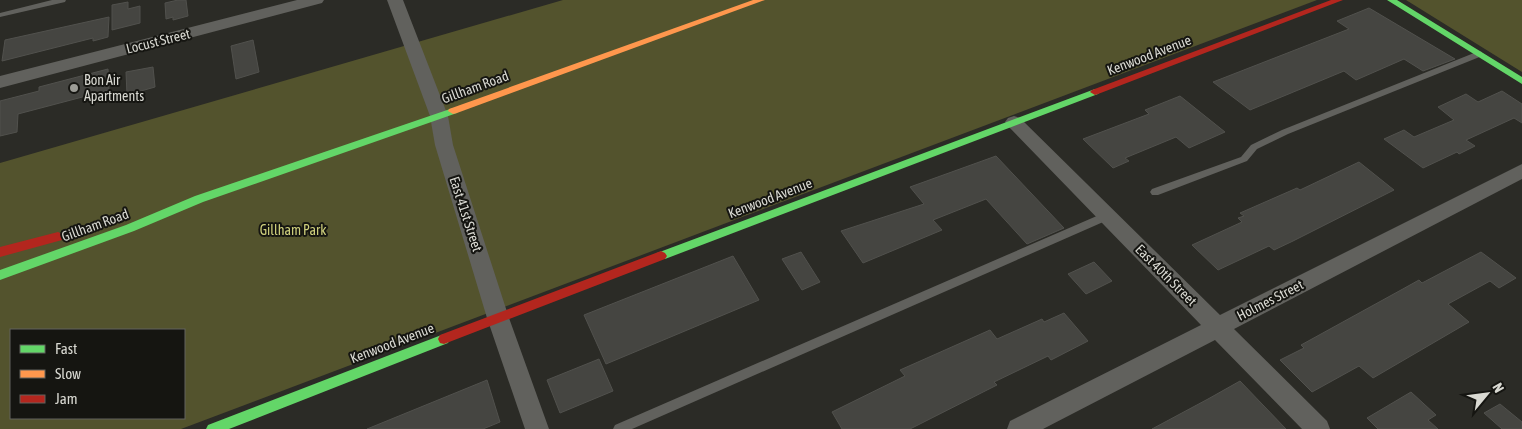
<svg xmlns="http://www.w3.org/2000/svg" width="1522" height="429" font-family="'Asap Condensed',sans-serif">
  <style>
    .green { fill: #53532d; fill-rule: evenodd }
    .building { fill: #454541; stroke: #51514d }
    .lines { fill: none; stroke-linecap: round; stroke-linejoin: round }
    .lane { fill: #61615d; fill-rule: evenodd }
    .street { fill: #61615d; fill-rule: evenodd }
    .fast { fill: #63d668; fill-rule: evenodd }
    .slow { fill: #ff974d; fill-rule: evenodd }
    .jam { fill: #b3261e; fill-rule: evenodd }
    .poi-dot { fill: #9c9c96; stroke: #151511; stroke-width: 2 }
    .labels { text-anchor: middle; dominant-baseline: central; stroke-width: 4; stroke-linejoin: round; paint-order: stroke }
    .street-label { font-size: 14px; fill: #d9d9d2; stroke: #151511 }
    .poi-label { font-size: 14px; fill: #d9d9d2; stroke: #151511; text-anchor: start }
    .park-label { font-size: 14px; fill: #cecf7c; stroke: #151511 }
  </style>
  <rect width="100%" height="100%" fill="#2b2b26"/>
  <path class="green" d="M 563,0 L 1317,0 L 181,429 L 0,429 L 0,163 ZM 11,330 L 184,330 L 184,418 L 11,418 Z
    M 1406,0 L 1522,0 L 1522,72 Z"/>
  <path class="building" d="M 178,0 L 186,0 L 188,16 L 173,20 L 173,17 L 166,19 L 165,3 Z
    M 128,2 L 128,9 L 140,6 L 140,23 L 112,30 L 112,5 Z
    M 1369,8 L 1455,59 L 1423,71 L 1404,59 L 1356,80 L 1344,71 L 1250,110 L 1213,82 L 1349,29 L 1337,21 Z
    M 109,17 L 108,37 L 93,41 L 93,38 L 2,61 L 5,40 Z
    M 253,40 L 259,72 L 236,79 L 231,46 Z
    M 153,67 L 155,87 L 127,95 L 126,72 Z
    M 108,69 L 109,90 L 18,114 L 17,132 L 0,136 L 0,101 L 39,91 L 39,87 Z
    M 1502,91 L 1522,104 L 1522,123 L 1514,118 L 1466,140 L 1475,146 L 1459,154 L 1457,152 L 1423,168 L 1384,139 L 1404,130 L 1414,137 L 1454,120 L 1438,107 L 1466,94 L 1478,102 Z
    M 1180,96 L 1225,132 L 1189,148 L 1176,137 L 1125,158 L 1129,161 L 1113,168 L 1083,139 L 1149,114 L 1145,110 Z
    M 996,156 L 1064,228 L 1027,244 L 986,199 L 933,220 L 942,230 L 863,263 L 841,231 L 924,204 L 910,187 Z
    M 1359,162 L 1394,190 L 1293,241 L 1274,250 L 1269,246 L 1218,270 L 1192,245 L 1242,222 L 1238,218 L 1244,216 L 1240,213 L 1297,188 L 1300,190 Z
    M 801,252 L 820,282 L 802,290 L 782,259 Z
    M 1481,252 L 1516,278 L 1499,288 L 1490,281 L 1448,304 L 1469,322 L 1373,378 L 1359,366 L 1312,392 L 1280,360 L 1304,348 L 1301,345 L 1401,290 L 1419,280 L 1422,283 Z
    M 733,256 L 759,300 L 606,364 L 584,315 Z
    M 1094,262 L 1112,281 L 1086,294 L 1068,274 Z
    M 1064,313 L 1088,341 L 1051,360 L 1048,356 L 994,382 L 997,385 L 910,429 L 842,429 L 832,412 L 905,376 L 900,370 L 990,330 L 997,339 L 1042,319 L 1044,322 Z
    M 599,359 L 613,391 L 560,413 L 547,380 Z
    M 487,380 L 500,422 L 483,429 L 367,429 Z
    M 1240,381 L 1286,429 L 1152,429 L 1208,399 Z
    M 1411,392 L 1436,415 L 1428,420 L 1438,429 L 1378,429 L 1367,418 Z
    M 1500,404 L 1522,422 L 1522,429 L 1502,429 L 1484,413 Z"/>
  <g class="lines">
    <path class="lane" d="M 52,0 L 66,0 L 65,2 L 0,17 L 0,13 Z
      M 1479,51 L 1482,52 L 1482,56 L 1288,134 L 1257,149 L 1247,161 L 1158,195 L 1152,195 L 1150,192 L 1152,189 L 1241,157 L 1251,145 L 1282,130 Z
      M 1106,212 L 1110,213 L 1111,216 L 1110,219 L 632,429 L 613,429 L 615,425 Z"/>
    <path class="street" d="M 297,0 L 324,0 L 322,3 L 0,88 L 0,76 Z
      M 387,0 L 403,0 L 448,116 L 453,145 L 509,318 L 549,429 L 525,429 L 487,318 L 435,145 L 430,116 Z
      M 1014,116 L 1020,118 L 1220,315 L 1522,164 L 1522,179 L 1234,329 L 1327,421 L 1330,429 L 1302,429 L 1215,340 L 1043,429 L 1007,429 L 1010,421 L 1201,325 L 1008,126 L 1005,122 L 1008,118 Z"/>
    <path class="fast" d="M 1387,0 L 1397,0 L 1522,77 L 1522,84 Z
      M 1095,89 L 1098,90 L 1100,92 L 1098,94 L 665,259 L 657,259 L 655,256 L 657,253 Z
      M 453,108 L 457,109 L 458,111 L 457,113 L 203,202 L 134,231 L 0,280 L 0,270 L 126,225 L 195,196 Z
      M 444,334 L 448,335 L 450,339 L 448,343 L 229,429 L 206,429 L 208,425 Z"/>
    <path class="slow" d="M 753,0 L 765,0 L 457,113 L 453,114 L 448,111 L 449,109 Z"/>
    <path class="jam" d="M 1331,0 L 1343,0 L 1098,94 L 1095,95 L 1090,92 L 1092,90 Z
      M 58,232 L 62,234 L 64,237 L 62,240 L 0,257 L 0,247 Z
      M 661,251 L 665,253 L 667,256 L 665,259 L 444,344 L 440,343 L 438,339 L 440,335 Z"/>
  </g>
  <circle class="poi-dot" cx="74" cy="88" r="5"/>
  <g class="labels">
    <g class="street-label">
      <text transform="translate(158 41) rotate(-14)">Locust Street</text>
      <text transform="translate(1149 55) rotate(-21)">Kenwood Avenue</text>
      <text transform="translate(475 87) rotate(-20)">Gillham Road</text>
      <text transform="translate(770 198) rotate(-21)">Kenwood Avenue</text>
      <text transform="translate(466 214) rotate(72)">East 41st Street</text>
      <text transform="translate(95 225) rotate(-20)">Gillham Road</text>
      <text transform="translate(1166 275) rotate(45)">East 40th Street</text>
      <text transform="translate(1270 300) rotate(-27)">Holmes Street</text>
      <text transform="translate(392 343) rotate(-21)">Kenwood Avenue</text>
    </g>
    <g class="poi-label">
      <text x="84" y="80">Bon Air<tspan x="84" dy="16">Apartments</tspan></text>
    </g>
    <g class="park-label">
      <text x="293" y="230">Gillham Park</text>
    </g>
  </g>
  <rect x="10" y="329" width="175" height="90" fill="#151511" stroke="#63635e"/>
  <rect x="20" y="345" width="25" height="8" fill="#63d668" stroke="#63635e"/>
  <text x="55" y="354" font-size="15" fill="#d9d9d2">Fast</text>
  <rect x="20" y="370" width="25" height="8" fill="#ff974d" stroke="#63635e"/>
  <text x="55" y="379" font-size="15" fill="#d9d9d2">Slow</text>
  <rect x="20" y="395" width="25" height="8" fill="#b3261e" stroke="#63635e"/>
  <text x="55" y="404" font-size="15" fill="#d9d9d2">Jam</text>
  <g transform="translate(1487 394) rotate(61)" stroke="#151511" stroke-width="4" paint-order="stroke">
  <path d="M0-4L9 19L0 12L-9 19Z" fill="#d9d9d2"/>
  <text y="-8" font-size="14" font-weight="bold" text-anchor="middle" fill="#d9d9d2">N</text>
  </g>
</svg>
